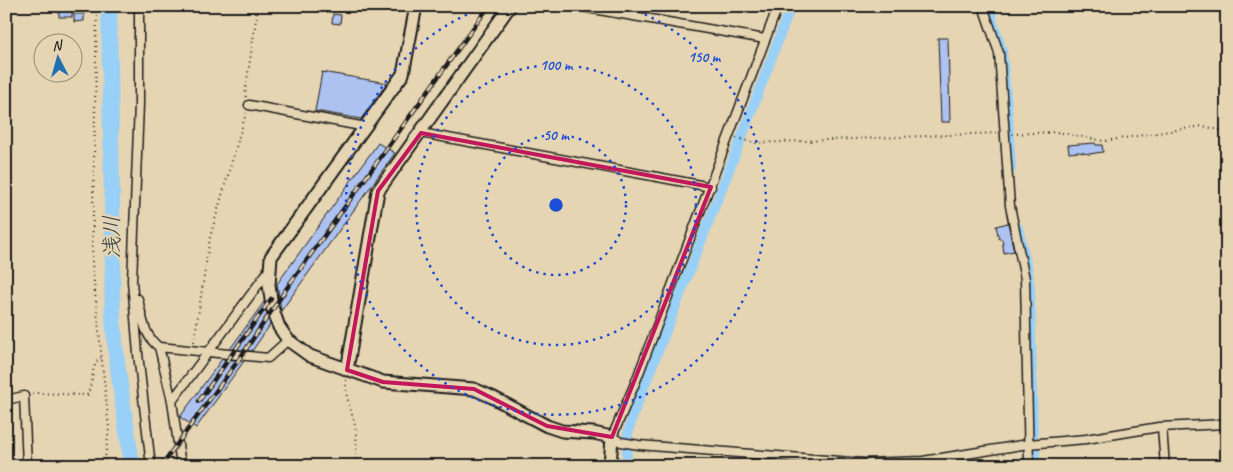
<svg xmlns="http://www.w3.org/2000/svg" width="1233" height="472" font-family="Caveat,'Klee One',sans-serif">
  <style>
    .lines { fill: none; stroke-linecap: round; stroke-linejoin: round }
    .canal { stroke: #98d0f8; stroke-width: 10 }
    .river { stroke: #98d0f8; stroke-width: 16 }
    .building { fill: #adc2f0; stroke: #1c1c1c }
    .street-casing { stroke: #1c1c1c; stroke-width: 11 }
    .secondary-casing { stroke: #1c1c1c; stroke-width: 15 }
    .path { stroke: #1c1c1c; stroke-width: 2; stroke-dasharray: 1 4; stroke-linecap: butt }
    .street { stroke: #e6d5b2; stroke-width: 8 }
    .secondary { stroke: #e6d5b2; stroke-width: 11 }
    .rail-casing { stroke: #1c1c1c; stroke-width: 4.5 }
    .rail { stroke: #e6d5b2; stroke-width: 2.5; stroke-dasharray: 8; stroke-linecap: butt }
    .marked { fill: none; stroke: #c2185b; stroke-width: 4; stroke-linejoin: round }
    .ring { fill: none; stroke: #1d4ed8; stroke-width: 2.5; stroke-dasharray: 2.5 5 }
    .labels { text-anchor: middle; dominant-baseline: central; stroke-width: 4.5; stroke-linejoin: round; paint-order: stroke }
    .water-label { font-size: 22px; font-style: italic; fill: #354048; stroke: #e6d5b2 }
    .centre { fill: #1d4ed8; stroke: #e6d5b2; stroke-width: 2.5 }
    .ring-label { font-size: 15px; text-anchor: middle; font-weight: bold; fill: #1d4ed8; stroke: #e6d5b2; stroke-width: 4.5; stroke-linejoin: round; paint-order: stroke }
  </style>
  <rect width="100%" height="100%" fill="#e6d5b2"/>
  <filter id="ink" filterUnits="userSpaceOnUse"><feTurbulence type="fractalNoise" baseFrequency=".02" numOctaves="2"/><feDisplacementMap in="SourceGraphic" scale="10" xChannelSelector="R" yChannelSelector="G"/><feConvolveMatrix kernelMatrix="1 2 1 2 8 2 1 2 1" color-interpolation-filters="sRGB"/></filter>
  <g filter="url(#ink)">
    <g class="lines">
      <path class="canal" d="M 991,6 L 992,20 L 1002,51 L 1009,130
        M 1009,136 L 1011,169
        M 1018,228 L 1028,272 L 1030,289 L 1033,436
        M 626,466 L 628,433 L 633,415 L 738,147 L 791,6
        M 1034,466 L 1035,450"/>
      <path class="river" d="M 109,6 L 113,266 C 109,331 123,401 132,466"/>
    </g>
    <path class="building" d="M 59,6 L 72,6 L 72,17 L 59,17 Z
      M 74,14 L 84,14 L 84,21 L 74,22 Z
      M 333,14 L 341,15 L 340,24 L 332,23 Z
      M 938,38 L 948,38 L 950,122 L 941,122 Z
      M 322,72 L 387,83 L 361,119 L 315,111 Z
      M 378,143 L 395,153 L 281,311 L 277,284 Z
      M 1095,143 L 1096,145 L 1102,145 L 1103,152 L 1089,154 L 1079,152 L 1069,153 L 1068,145 Z
      M 1008,223 L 1014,251 L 1004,253 L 1002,239 L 999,239 L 996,226 Z
      M 264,302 L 270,325 L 252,351 L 230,349 Z
      M 222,359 L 244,361 L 196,428 L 180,417 Z"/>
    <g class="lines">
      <defs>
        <path id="street" d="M 139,6 L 139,104 L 132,281 L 138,354 L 151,466
          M 576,6 L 765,39
          M 778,6 L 636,381 L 612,437 L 621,442 L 639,445 L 864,463 L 923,461 L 1028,444 L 1086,439 L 1159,427 L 1227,424
          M 986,6 L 985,12 L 999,53 L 1010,206 L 1025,279 L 1029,466
          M 249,105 L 366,127
          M 421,133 L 711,187
          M 138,299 C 142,316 144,337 159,347 L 268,358 L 288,340
          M 159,347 L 172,401 L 181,466
          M 6,400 L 24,396 L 27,466
          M 172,401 L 269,270
          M 1162,427 L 1165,466"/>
        <path id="secondary" d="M 416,6 L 403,74 L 271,257 L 269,285 L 272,307 L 279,327 L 288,340 L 310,356 L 383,382 L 474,389 L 492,397 L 547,426 L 562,431 L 593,433 L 612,437 L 610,466
          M 347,370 L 378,191 L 510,6"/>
      </defs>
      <use href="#street" class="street-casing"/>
      <use href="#secondary" class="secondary-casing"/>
      <path class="path" d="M 97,6 L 92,263 L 109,429 L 104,466
        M 246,97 L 245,94 L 258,6
        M 1012,134 L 1057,132 L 1104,141 L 1203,126 L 1227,132
        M 736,138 L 756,143 L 997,133
        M 194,342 L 210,237 L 246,113
        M 346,380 C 344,395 352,411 355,426 C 357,439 357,453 354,466
        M 32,394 L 37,393 L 87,395 C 94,383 90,364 101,358"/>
      <use href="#street" class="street"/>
      <use href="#secondary" class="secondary"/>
      <defs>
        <path id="rail" d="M 199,401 L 271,299
          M 161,466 L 240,358 L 291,282 L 489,6"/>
      </defs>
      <use href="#rail" class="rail-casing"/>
      <use href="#rail" class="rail"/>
    </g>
  </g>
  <path class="marked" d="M 421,133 L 711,187 L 612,437 L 547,426 L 474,389 L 383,382 L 347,370 L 378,191 Z"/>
  <g class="ring">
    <circle cx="556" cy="205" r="70"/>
    <circle cx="556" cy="205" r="140"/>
    <path d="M624 6A210 210 0 1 1 488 6"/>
  </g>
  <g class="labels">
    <g class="water-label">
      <text transform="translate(112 237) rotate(-91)">浅川</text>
    </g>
  </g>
  <circle cx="556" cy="205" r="8" class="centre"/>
  <g class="ring-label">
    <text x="704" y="62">150 m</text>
    <text x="556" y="70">100 m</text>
    <text x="556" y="140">50 m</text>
  </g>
  <rect width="1233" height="472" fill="none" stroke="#e6d5b2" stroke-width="25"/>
  <rect x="12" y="12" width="1208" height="447" fill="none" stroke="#1c1c1c" stroke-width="2" filter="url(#ink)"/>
  <g transform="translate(58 58) rotate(354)"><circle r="24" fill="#e6d5b2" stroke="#958b76"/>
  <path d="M0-4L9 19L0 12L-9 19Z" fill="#1f6fb2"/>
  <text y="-8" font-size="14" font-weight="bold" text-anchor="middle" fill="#1c1c1c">N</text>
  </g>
</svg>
